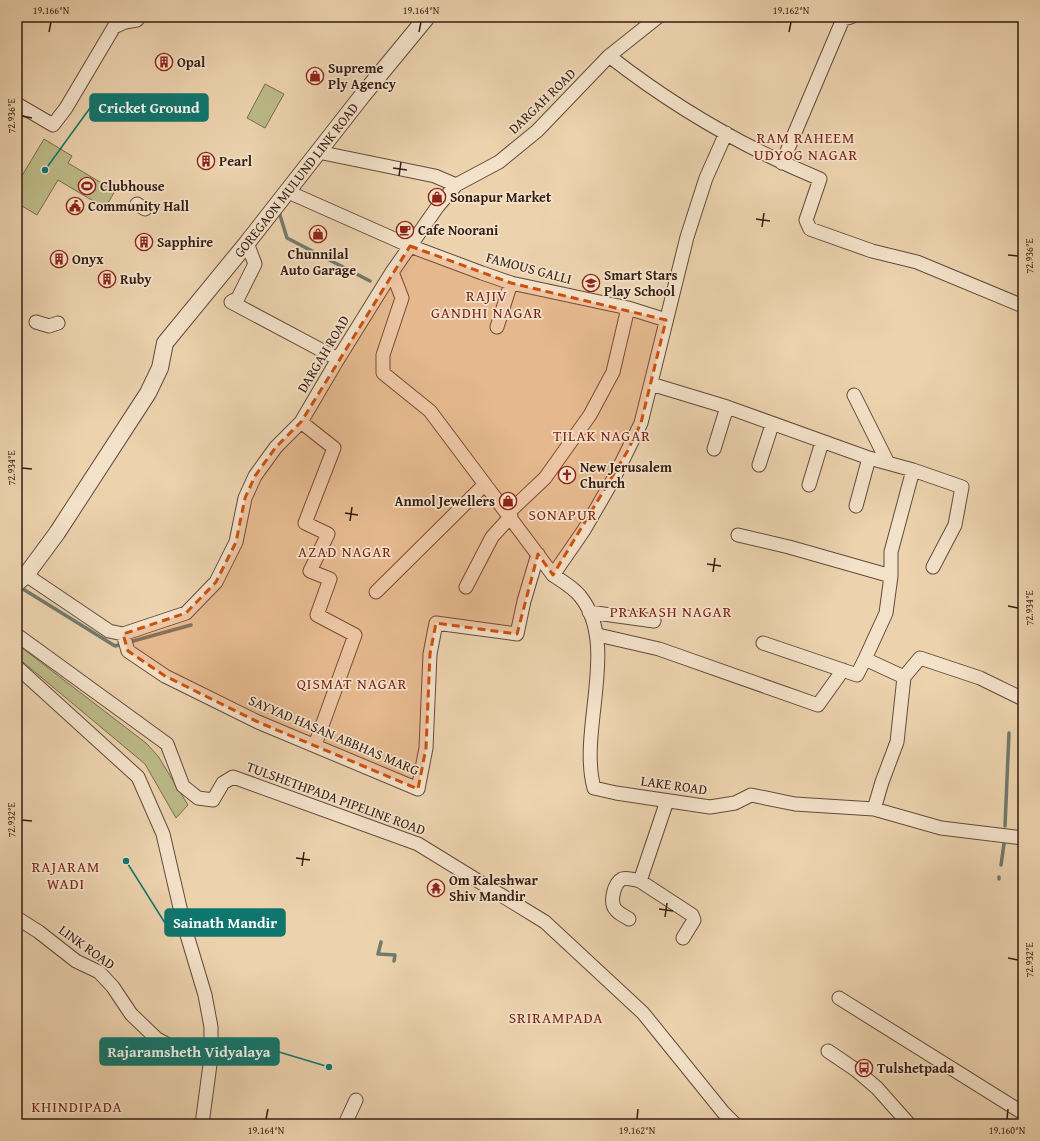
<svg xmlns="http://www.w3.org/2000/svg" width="1040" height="1141" font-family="'Gentium Book Plus',serif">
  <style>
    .green { fill: #bcbb88; stroke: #796c4e }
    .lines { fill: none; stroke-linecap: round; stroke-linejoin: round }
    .stream { stroke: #717a6e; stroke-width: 3.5 }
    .minor-casing { stroke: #644a3a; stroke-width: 15 }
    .tertiary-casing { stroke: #644a3a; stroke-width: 18 }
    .minor { stroke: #f3e2ca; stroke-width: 13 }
    .tertiary { stroke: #f3e2ca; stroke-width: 16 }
    .marked { fill: #cd500d; fill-opacity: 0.2; stroke: #cd500d; stroke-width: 3; stroke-dasharray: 8 5; stroke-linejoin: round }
    .ticks { fill: none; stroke: #361d13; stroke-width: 1.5 }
    .labels { text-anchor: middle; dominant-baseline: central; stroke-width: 3.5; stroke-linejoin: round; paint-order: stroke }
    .poi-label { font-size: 14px; font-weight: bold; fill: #361d13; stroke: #f3e2ca; text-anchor: start }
    .street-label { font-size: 14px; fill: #361d13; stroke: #f3e2ca }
    .neighbourhood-label { font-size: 15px; letter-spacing: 1px; fill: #7a1f14; stroke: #f3e2ca }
    .leader { fill: none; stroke: #0f766e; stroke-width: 1.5 }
    .callout-dot { fill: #0f766e; stroke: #f3e2ca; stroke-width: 1.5 }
    .callout { fill: #0f766e; stroke: #0f766e; stroke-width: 1.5 }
    .callout-label { font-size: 15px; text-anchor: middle; font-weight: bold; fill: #fff }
    .neatline { fill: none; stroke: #361d13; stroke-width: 1.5 }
    .ticks-label { font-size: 10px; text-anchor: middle; fill: #361d13 }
  </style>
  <rect width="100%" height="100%" fill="#ecd3ae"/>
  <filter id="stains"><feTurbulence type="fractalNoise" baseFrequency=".005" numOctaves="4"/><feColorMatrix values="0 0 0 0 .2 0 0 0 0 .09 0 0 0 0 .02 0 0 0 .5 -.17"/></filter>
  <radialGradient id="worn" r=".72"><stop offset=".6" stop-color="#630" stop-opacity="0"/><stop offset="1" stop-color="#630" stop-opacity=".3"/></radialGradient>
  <path class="green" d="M 265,84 L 284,94 L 265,128 L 247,118 Z
    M 44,139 L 72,156 L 68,163 L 115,191 L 105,208 L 58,180 L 37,215 L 17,203 L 17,184 Z
    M 17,644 L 146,743 L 158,756 L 188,805 L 176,818 L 145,764 L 17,657 Z"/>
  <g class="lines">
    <path class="stream" d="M 279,212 L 287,238 L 370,281
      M 23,589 L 115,646 L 191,625
      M 1005,826 L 1009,733
      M 1001,865 L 1004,844
      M 999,879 L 999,877
      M 381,942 L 378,954 L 395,955 L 394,961"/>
    <defs>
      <path id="minor" d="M 609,56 C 673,106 745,148 820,179 L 806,220 L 810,229 L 872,251 L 917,262 L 1023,306
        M 17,104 L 53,125 L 66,108 L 114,27 L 125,22 L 137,20 L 139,17
        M 318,152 L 435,176 L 456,185
        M 782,163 L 843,19 L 851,17
        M 286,191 L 410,246 L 482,273 L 511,283 L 628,308 L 666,320
        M 137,204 L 145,209
        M 247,243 L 255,264 L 238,298 L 231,302 L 338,359
        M 392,272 L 402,298 L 383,355 L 383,373 L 430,411 L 553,575 C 562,581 574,588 580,596 C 620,645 578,730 594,788 L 616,793 L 710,807 L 735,803 L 751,795 L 795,804 L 874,809 L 941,828 L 1023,838
        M 36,322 L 49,326 L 58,323
        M 497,327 L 511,283
        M 651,384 L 727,407 L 869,458 L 913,470 L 891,552 L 891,576 L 886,613 L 865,659 L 904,677 L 897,742 L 882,782 L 874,809
        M 854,395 L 887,461
        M 301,422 L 334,448 L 305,523 L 328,534 L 310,571 L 330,579 L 317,615 L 355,635 L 315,745
        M 714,449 L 727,407
        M 759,465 L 772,425
        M 913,470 L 962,487 L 955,525 L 933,567
        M 809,485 L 822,442
        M 856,506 L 869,458
        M 508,513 L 545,478 L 590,415 L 613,372 L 628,308
        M 738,535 L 789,547 L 891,576
        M 26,575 L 109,631 L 123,634 L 186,613 L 216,582 L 236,542 L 245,498 L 255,476 L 276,447 L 301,422 L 338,359 L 392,272 L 438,206 L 456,185 L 499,162 L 537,131 L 609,56 L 658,17
        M 553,575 L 584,530 L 614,478 L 641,423 L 687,237 L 706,178 L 726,133
        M 466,587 L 492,537 L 511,516
        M 376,592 L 485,484
        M 589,612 L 654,621
        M 123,634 L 128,651 L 165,676 L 258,722 L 418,789 L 426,748 L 430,654 L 436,623 L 517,634 L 524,601 L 538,554
        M 17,635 L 167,744 L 183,786 L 198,798 L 213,800 L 223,783 L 233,777 L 418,844 L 545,922 L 643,1013 L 723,1112 L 735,1124
        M 598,635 L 659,649 L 818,705 L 843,670
        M 763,643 L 857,675 L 865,659
        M 17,667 L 138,777 L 163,834 L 184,925 L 205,995 L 211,1027 L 211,1057 L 202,1124
        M 904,677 L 920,658 L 980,678 L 1023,699
        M 667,801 L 640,881 L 692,915 L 694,920 L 683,938
        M 17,918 L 39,932 L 76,961 L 99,972 L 113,987 L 131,1014 L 157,1039 L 178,1050 L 211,1057
        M 629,919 C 625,916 619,914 616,910 C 609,903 614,883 622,879 C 628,877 634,880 640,881
        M 839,998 L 1023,1113
        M 828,1051 L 856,1070 L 877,1088 L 909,1124
        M 345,1124 L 356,1100"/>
      <path id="tertiary" d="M 17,583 L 26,575 L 57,533 L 148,393 L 160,368 L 165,343 L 247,243 L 362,96 L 427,17"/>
    </defs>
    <use href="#minor" class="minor-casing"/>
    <use href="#tertiary" class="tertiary-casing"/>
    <use href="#minor" class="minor"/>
    <use href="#tertiary" class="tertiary"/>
  </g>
  <path class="marked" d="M 410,246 L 511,283 L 666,320 L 641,423 L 627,452 L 553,575 L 538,554 L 517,634 L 436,623 L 430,654 L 426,748 L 418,789 L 258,722 L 165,676 L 128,651 L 123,634 L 186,613 L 216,582 L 236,542 L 245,498 L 255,476 L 276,447 L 301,422 Z"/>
  <path class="ticks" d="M 49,32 L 51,22M 419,32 L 421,22M 789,32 L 791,22M 22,116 L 32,118M 393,168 L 407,170M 399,176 L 401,162M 756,219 L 770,221M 762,227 L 764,213M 1008,255 L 1018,256M 22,468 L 32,469M 345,513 L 358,515M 350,521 L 352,507M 707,564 L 721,566M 713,572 L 715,558M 1008,606 L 1018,608M 22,820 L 32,821M 296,858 L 310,860M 302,866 L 304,852M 659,909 L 673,911M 665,917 L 667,903M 1008,958 L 1018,960M 266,1119 L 268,1109M 637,1119 L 638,1109M 1007,1119 L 1008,1109"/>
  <defs>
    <symbol id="building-ring" viewBox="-11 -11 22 22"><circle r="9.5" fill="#f3e2ca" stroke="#8f2418" stroke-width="1.5"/><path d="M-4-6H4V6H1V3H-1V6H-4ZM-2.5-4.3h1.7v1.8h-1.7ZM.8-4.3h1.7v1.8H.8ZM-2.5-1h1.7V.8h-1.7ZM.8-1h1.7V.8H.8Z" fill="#8f2418"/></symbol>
    <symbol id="shop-ring" viewBox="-11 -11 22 22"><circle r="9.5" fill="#f3e2ca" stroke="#8f2418" stroke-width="1.5"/><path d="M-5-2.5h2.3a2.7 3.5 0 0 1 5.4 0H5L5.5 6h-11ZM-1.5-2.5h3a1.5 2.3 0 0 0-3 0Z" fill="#8f2418"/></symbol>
    <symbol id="stadium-ring" viewBox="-11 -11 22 22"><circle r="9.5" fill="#f3e2ca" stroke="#8f2418" stroke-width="1.5"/><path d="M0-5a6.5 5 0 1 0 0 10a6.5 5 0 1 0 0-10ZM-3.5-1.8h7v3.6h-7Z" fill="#8f2418"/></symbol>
    <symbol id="civic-ring" viewBox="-11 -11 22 22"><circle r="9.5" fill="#f3e2ca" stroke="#8f2418" stroke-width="1.5"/><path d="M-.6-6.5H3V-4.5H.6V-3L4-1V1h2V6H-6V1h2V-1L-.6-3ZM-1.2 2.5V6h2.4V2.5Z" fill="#8f2418"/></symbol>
    <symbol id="cafe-ring" viewBox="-11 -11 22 22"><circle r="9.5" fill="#f3e2ca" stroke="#8f2418" stroke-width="1.5"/><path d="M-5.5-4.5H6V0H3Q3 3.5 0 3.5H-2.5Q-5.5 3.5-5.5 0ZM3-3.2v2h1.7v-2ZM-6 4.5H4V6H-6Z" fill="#8f2418"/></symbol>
    <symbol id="school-ring" viewBox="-11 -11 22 22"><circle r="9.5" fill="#f3e2ca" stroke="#8f2418" stroke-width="1.5"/><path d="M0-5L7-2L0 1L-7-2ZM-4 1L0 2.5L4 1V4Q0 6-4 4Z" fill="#8f2418"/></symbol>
    <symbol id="church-ring" viewBox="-11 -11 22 22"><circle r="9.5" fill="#f3e2ca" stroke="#8f2418" stroke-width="1.5"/><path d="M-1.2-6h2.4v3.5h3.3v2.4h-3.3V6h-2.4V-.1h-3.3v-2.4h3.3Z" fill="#8f2418"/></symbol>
    <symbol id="temple-ring" viewBox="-11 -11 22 22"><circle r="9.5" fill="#f3e2ca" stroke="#8f2418" stroke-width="1.5"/><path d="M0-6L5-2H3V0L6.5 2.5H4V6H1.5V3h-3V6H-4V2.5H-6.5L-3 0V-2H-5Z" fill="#8f2418"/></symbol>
    <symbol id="bus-ring" viewBox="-11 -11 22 22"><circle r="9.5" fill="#f3e2ca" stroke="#8f2418" stroke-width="1.5"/><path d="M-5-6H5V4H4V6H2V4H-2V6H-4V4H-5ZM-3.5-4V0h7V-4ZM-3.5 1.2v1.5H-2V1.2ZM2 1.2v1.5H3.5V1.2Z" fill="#8f2418"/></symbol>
  </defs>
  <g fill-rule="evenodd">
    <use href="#building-ring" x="154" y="52" width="20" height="20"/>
    <use href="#shop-ring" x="305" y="66" width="20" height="20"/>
    <use href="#building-ring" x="196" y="151" width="20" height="20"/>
    <use href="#stadium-ring" x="77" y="176" width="20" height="20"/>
    <use href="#shop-ring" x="427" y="187" width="20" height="20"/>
    <use href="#civic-ring" x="65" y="196" width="20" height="20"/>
    <use href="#cafe-ring" x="395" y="220" width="20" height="20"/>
    <use href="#shop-ring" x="308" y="224" width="20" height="20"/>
    <use href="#building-ring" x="134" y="232" width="20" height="20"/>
    <use href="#building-ring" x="49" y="249" width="20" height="20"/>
    <use href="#building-ring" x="97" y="269" width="20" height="20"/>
    <use href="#school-ring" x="581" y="273" width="20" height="20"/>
    <use href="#church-ring" x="557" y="465" width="20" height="20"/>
    <use href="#shop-ring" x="498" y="491" width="20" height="20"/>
    <use href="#temple-ring" x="426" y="878" width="20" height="20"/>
    <use href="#bus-ring" x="854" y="1058" width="20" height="20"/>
  </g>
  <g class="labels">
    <g class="poi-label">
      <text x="177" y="62">Opal</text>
      <text x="328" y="68">Supreme<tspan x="328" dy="16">Ply Agency</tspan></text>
      <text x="219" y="161">Pearl</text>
      <text x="100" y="186">Clubhouse</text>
      <text x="450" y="197">Sonapur Market</text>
      <text x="88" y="206">Community Hall</text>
      <text x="418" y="230">Cafe Noorani</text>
      <text x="157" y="242">Sapphire</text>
      <text x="318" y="254" text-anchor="middle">Chunnilal<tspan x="318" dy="16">Auto Garage</tspan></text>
      <text x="72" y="259">Onyx</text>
      <text x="604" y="275">Smart Stars<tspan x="604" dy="16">Play School</tspan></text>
      <text x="120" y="279">Ruby</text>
      <text x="580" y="467">New Jerusalem<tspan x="580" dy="16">Church</tspan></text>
      <text x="495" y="501" text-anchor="end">Anmol Jewellers</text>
      <text x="449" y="880">Om Kaleshwar<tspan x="449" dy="16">Shiv Mandir</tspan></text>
      <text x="877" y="1068">Tulshetpada</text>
    </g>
    <g class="street-label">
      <text transform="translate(542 101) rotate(-44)">DARGAH ROAD</text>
      <text transform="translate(296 180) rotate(-52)">GOREGAON MULUND LINK ROAD</text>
      <text transform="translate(529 268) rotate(15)">FAMOUS GALLI</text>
      <text transform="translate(323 354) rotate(-59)">DARGAH ROAD</text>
      <text transform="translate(334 735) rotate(23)">SAYYAD HASAN ABBHAS MARG</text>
      <text transform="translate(674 785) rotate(8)">LAKE ROAD</text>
      <text transform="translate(336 798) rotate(20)">TULSHETHPADA PIPELINE ROAD</text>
      <text transform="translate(87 947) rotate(36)">LINK ROAD</text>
    </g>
    <g class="neighbourhood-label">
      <text x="806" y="137">RAM RAHEEM<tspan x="806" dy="17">UDYOG NAGAR</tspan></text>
      <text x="487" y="295">RAJIV<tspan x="487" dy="17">GANDHI NAGAR</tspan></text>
      <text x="602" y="435">TILAK NAGAR</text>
      <text x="563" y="514">SONAPUR</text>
      <text x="345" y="551">AZAD NAGAR</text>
      <text x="671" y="611">PRAKASH NAGAR</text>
      <text x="352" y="683">QISMAT NAGAR</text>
      <text x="66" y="866">RAJARAM<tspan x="66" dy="17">WADI</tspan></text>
      <text x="556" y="1017">SRIRAMPADA</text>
      <text x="77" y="1106">KHINDIPADA</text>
    </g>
  </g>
  <path class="leader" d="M45 170L90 108M126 861L165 923M329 1067L279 1052"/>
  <g class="callout-dot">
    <circle cx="45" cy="170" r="4"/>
    <circle cx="126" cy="861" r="4"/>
    <circle cx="329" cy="1067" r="4"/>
  </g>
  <g class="callout">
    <rect x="90" y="94" width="118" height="27" rx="4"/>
    <rect x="165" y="909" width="120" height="27" rx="4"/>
    <rect x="100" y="1038" width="179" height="27" rx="4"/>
  </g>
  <g class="callout-label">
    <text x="149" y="113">Cricket Ground</text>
    <text x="225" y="928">Sainath Mandir</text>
    <text x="189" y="1057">Rajaramsheth Vidyalaya</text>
  </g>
  <rect width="1040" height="1141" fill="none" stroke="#ecd3ae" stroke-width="44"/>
  <rect x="22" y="22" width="996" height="1097" class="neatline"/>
  <g class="ticks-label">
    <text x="51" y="14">19.166°N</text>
    <text x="421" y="14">19.164°N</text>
    <text x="791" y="14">19.162°N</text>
    <text transform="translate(11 116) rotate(-90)" y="4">72.936°E</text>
    <text transform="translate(1029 256) rotate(-90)" y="4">72.936°E</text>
    <text transform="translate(11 468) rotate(-90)" y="4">72.934°E</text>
    <text transform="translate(1029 608) rotate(-90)" y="4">72.934°E</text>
    <text transform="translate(11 820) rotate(-90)" y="4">72.932°E</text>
    <text transform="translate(1029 960) rotate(-90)" y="4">72.932°E</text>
    <text x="266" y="1134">19.164°N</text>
    <text x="637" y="1134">19.162°N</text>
    <text x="1007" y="1134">19.160°N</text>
  </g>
  <rect width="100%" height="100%" filter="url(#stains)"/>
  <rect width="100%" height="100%" fill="url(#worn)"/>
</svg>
